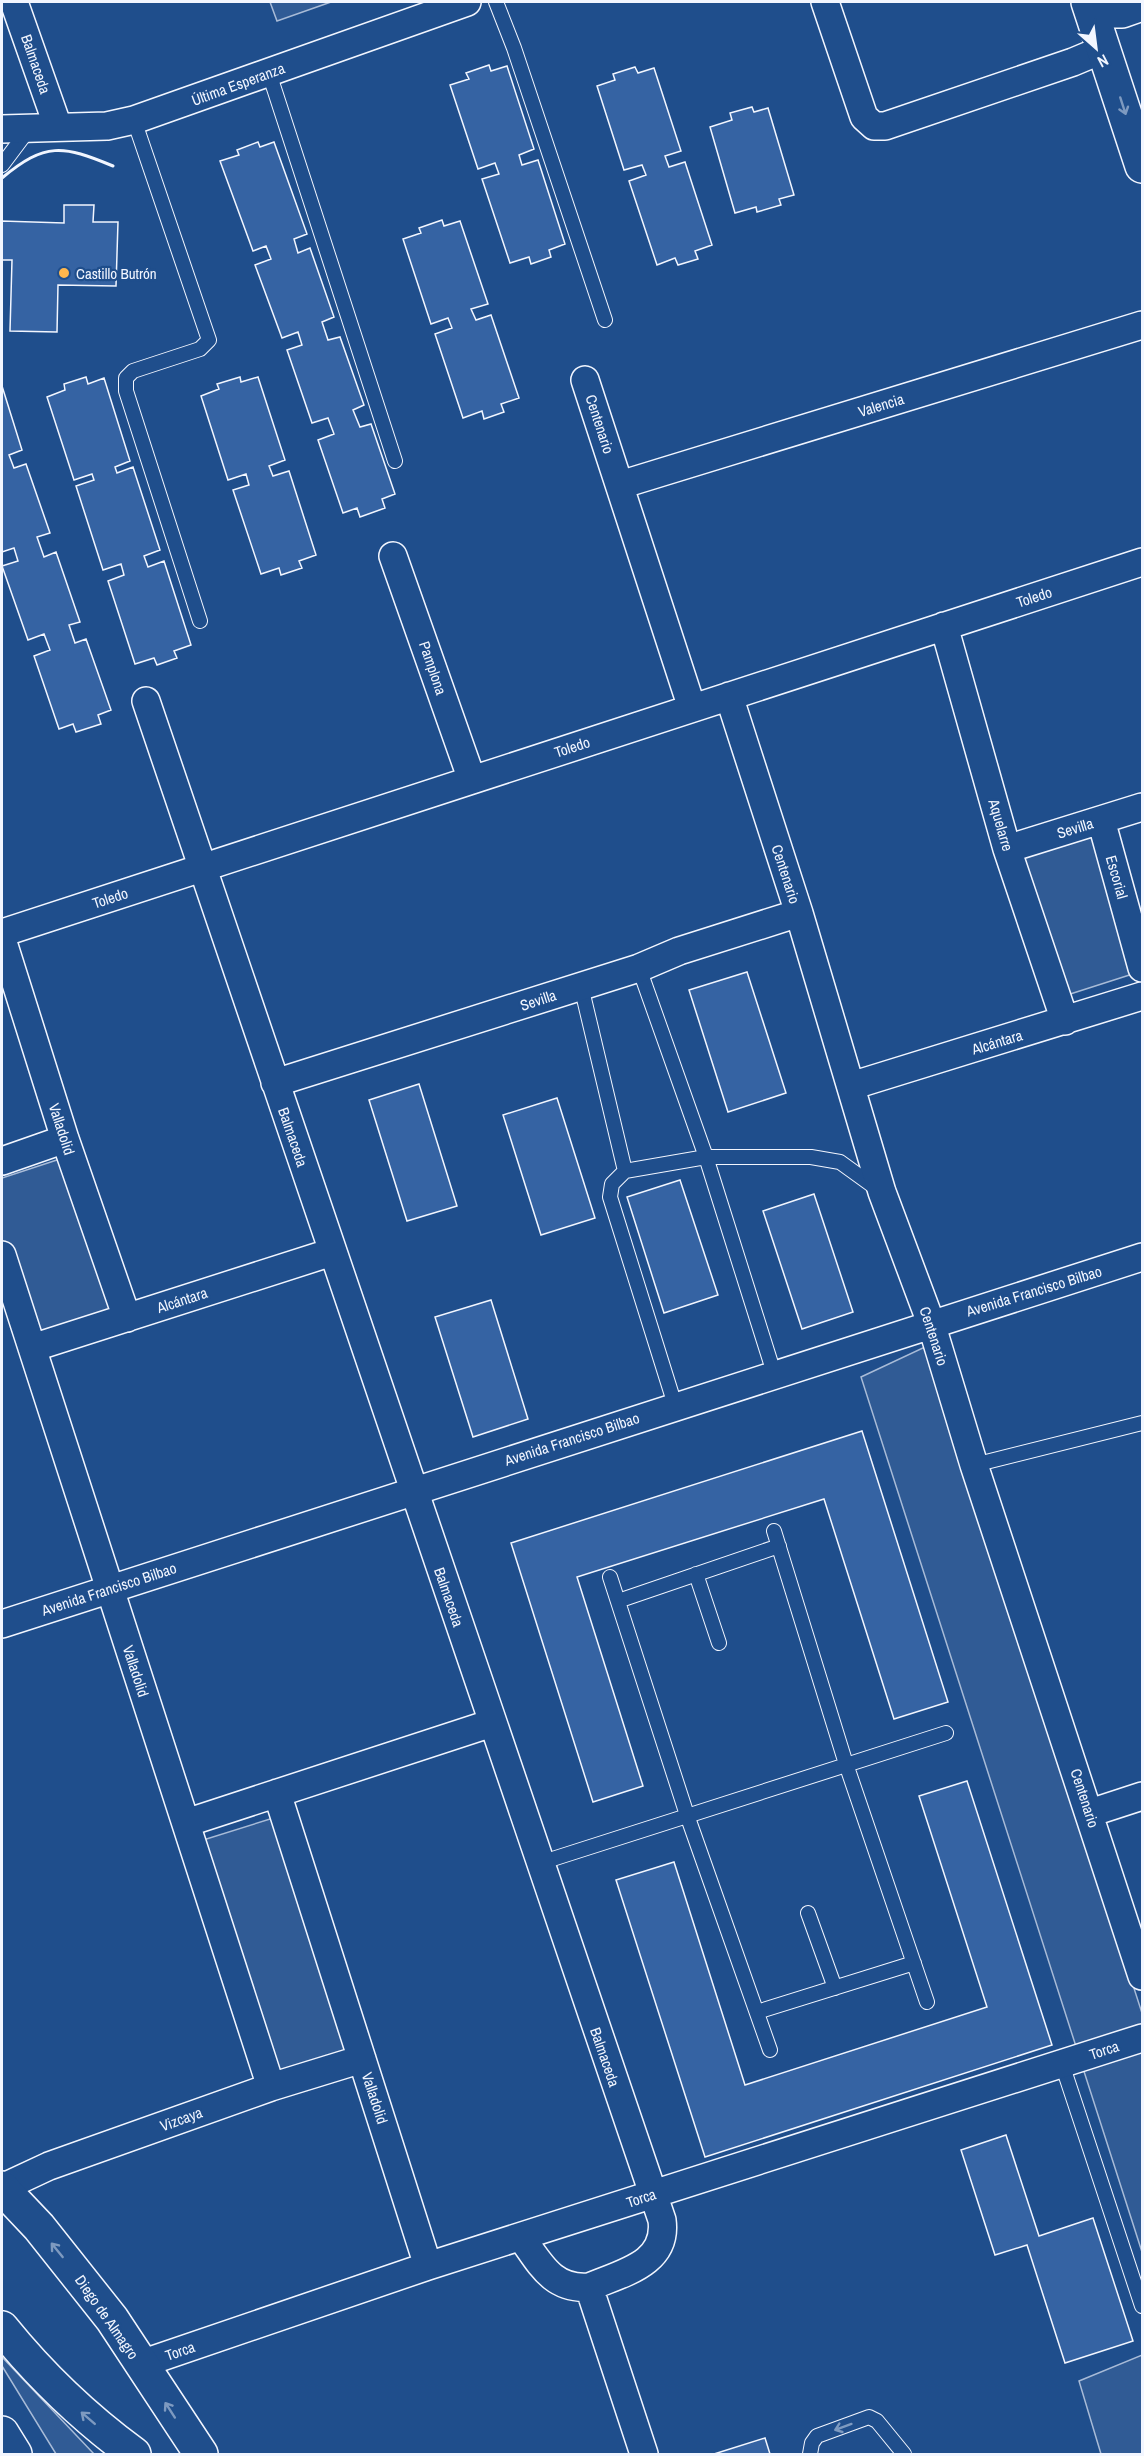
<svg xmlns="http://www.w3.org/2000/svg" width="1144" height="2456" font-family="'Archivo Narrow',sans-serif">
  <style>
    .green { fill: #305b95; stroke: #a8bbd7; stroke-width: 1.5 }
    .building { fill: #3563a3; stroke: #f2f6ff; stroke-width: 1.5 }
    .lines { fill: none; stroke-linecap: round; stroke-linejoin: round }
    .lane-casing { stroke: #f2f6ff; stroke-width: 16 }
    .street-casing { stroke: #f2f6ff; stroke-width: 30 }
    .secondary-casing { stroke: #f2f6ff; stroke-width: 36 }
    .primary-casing { stroke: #f2f6ff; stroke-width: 36 }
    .highway-casing { stroke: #f2f6ff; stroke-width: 36 }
    .lane { stroke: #1f4e8c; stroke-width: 14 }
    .street { stroke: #1f4e8c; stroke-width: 27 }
    .secondary { stroke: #1f4e8c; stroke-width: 33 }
    .primary { stroke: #1f4e8c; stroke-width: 33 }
    .highway { stroke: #1f4e8c; stroke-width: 33 }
    .wall { stroke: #f2f6ff; stroke-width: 3 }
    .oneway { stroke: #7e9ac0 }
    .poi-dot { fill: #ffb74d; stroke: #1f4e8c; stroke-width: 2 }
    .labels { text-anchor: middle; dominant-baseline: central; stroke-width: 4.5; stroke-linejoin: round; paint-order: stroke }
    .street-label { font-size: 15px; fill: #f2f6ff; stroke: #1f4e8c }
    .poi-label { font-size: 15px; fill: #f2f6ff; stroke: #1f4e8c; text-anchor: start }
  </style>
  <rect width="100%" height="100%" fill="#1f4e8c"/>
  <path class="green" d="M 270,2 L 331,2 L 277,21 Z
    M 1095,811 L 1142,971 L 1064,996 L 1011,837 Z
    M 69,1156 L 114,1308 L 32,1334 L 2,1240 L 2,1178 Z
    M 927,1346 L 1142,2013 L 1142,2252 L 861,1377 Z
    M 283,1815 L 352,2050 L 276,2072 L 200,1841 Z
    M 1142,2355 L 1142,2454 L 1101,2454 L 1079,2381 Z
    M 2,2357 L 94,2454 L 56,2454 L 2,2366 Z"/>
  <path class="building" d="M 489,65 L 491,71 L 507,66 L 534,149 L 519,155 L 522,165 L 538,160 L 565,244 L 549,250 L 551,257 L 531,264 L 529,257 L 510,263 L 482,179 L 499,174 L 495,163 L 478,169 L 450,85 L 469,79 L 466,73 Z
    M 635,67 L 638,73 L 654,68 L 681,151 L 665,156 L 669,167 L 685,162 L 712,245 L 695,251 L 698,259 L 678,265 L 675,258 L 657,265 L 629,181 L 646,175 L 642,165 L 624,170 L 597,86 L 615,80 L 613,74 Z
    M 752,107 L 754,112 L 768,108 L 794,195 L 779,199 L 781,205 L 757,212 L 756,207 L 735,213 L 710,127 L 732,120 L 730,113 Z
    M 258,142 L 260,147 L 274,142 L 307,234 L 294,239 L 298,253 L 310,248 L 334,317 L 322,322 L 328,340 L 340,337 L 364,405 L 353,410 L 360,427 L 371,424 L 395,494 L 382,499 L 385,508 L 360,517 L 357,508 L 343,513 L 318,440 L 334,434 L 328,418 L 312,423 L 287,350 L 302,345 L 298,332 L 282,338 L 255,265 L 271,259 L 266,246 L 253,251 L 220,161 L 239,155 L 237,150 Z
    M 64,205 L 94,205 L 93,222 L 118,222 L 116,286 L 58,285 L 57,332 L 10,331 L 12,260 L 2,260 L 2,221 L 64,223 Z
    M 442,220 L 444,226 L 460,221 L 488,304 L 471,309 L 476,320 L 491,315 L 519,398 L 501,404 L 504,412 L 484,419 L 482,411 L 463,418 L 435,334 L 452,328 L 448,318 L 431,324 L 403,239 L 421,233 L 419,228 Z
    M 86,377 L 88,384 L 104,378 L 130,461 L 115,467 L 117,473 L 133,467 L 160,550 L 144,556 L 148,567 L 164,561 L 191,645 L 174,651 L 177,658 L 157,665 L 154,658 L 135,664 L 108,581 L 124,575 L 121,564 L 103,570 L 76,486 L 94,480 L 92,474 L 74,480 L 47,397 L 65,390 L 64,384 Z
    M 240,377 L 241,382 L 258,377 L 285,460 L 269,466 L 273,476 L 289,471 L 316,555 L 299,561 L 302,568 L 281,575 L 279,568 L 261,574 L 233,490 L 249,485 L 246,474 L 228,480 L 201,396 L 219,389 L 217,384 Z
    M 2,386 L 22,450 L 9,455 L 14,468 L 26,464 L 50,533 L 37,537 L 44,557 L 56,552 L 80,622 L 69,625 L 75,643 L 86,639 L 111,710 L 98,715 L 101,724 L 76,732 L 73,724 L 59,729 L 34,656 L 50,650 L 44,634 L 28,640 L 2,566 L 18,561 L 14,548 L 2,552 Z
    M 747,972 L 786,1093 L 728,1112 L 689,990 Z
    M 419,1084 L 457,1206 L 407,1221 L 369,1100 Z
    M 557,1098 L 595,1218 L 541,1235 L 503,1115 Z
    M 680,1180 L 718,1295 L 664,1313 L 627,1197 Z
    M 814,1194 L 853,1312 L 802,1329 L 763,1211 Z
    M 491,1300 L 528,1419 L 473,1437 L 435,1317 Z
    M 862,1431 L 948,1702 L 894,1719 L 824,1499 L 577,1577 L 643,1786 L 593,1802 L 511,1543 Z
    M 967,1781 L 1052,2045 L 705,2157 L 616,1880 L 674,1862 L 745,2085 L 987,2007 L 919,1796 Z
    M 1006,2135 L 1039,2236 L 1093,2218 L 1133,2341 L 1065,2363 L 1027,2245 L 995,2255 L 961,2150 Z
    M 765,2438 L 770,2454 L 714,2454 Z"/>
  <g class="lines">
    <defs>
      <path id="lane" d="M 496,2 L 514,48 L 605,320
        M 269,73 L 395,461
        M 134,120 L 209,340 L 200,349 L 133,371 L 126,378 L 126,391 L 200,621
        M 2,165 L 29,129
        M 639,968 L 706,1157 L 774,1373
        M 581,986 L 625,1171 L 612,1184 L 610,1197 L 675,1405
        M 625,1171 L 706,1157 L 811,1157 L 840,1162 L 876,1188
        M 974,1465 L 1142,1423
        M 774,1531 L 846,1764 L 927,2002
        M 696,1574 L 719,1643
        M 610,1577 L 687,1815 L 770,2050
        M 618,1601 L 779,1546
        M 540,1863 L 946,1733
        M 808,1913 L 835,1988
        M 757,2012 L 914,1963
        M 1062,2064 L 1142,2306
        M 810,2454 L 812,2443 L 817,2436 L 869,2417 L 877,2421 L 904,2454"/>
      <path id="street" d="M 14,2 L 58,127
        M 825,2 L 864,117 L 874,126 L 885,126 L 1073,62 L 1104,49
        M 2,129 L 107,126 L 134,120 L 467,2
        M 585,380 L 692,708
        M 620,485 L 1142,325
        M 393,556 L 472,780
        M 944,626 L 1007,849 L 1065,1021
        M 729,696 L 799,913 L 882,1192 L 931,1323 L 974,1465 L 1142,1976
        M 146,701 L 662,2220 C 668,2264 622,2273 589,2287 L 644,2454
        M 1101,820 L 1142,968
        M 1007,849 L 1142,807
        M 2,933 L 1142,562
        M 2,939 L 65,1139 L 127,1318
        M 275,1083 L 639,968 L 679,951 L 799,913
        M 851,1086 L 1142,996
        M 2,1161 L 65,1139
        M 2,1255 L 271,2087
        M 32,1348 L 332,1252
        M 2,1624 L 1142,1257
        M 277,1793 L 428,2266
        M 1090,1813 L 1142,1796
        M 186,1823 L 492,1723
        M 2,2188 L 49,2166 L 271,2087 L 362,2059
        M 521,2237 C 540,2263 552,2290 589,2287
        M 141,2364 L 428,2266 L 1142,2038"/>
      <path id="secondary" d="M 2,2188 L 39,2227 L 112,2319 L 201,2454"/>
      <path id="primary" d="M 1088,2 L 1142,166
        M 1091,11 L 1122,11 L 1142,4"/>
      <path id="highway" d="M 2,2328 C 40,2375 85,2418 134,2454
        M 2,2433 L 15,2454"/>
    </defs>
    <use href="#lane" class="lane-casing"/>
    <use href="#street" class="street-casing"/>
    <use href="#secondary" class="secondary-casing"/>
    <use href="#primary" class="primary-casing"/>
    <use href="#highway" class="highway-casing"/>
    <use href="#lane" class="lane"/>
    <use href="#street" class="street"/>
    <use href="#secondary" class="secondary"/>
    <use href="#primary" class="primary"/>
    <use href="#highway" class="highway"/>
    <path class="wall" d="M 2,178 C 45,142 63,145 113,166"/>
  </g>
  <defs><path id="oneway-shaft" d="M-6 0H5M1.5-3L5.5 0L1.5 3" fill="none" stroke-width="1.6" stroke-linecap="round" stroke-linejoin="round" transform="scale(1.5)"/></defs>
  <g class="oneway">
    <use href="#oneway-shaft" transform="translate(1123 106) rotate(72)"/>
    <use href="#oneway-shaft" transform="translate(57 2250) rotate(-129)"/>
    <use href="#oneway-shaft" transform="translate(170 2410) rotate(-123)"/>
    <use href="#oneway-shaft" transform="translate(88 2418) rotate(-139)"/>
    <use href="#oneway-shaft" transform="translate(843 2427) rotate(160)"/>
  </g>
  <circle class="poi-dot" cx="64" cy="273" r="6"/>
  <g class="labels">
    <g class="street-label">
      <text transform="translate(36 64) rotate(71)">Balmaceda</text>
      <text transform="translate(238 84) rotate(-20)">Última Esperanza</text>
      <text transform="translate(881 405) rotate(-17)">Valencia</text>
      <text transform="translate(600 424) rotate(72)">Centenario</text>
      <text transform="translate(1034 597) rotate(-18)">Toledo</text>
      <text transform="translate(433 668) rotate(71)">Pamplona</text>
      <text transform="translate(572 747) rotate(-18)">Toledo</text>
      <text transform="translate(1001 825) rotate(74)">Aquelarre</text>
      <text transform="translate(1075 828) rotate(-17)">Sevilla</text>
      <text transform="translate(786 874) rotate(72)">Centenario</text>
      <text transform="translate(1117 877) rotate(74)">Escorial</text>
      <text transform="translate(110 898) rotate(-18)">Toledo</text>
      <text transform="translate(538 1000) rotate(-18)">Sevilla</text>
      <text transform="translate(997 1042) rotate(-17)">Alcántara</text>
      <text transform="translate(62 1129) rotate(72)">Valladolid</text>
      <text transform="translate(293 1137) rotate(71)">Balmaceda</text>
      <text transform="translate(1034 1291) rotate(-17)">Avenida Francisco Bilbao</text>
      <text transform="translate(182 1300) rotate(-18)">Alcántara</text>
      <text transform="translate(934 1336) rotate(72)">Centenario</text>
      <text transform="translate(572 1439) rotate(-18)">Avenida Francisco Bilbao</text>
      <text transform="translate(109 1589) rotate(-18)">Avenida Francisco Bilbao</text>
      <text transform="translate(449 1597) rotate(71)">Balmaceda</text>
      <text transform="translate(136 1671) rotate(72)">Valladolid</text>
      <text transform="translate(1085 1798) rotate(72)">Centenario</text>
      <text transform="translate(1104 2050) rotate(-18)">Torca</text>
      <text transform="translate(605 2057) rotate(71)">Balmaceda</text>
      <text transform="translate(375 2098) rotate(72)">Valladolid</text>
      <text transform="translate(181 2119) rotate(-20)">Vizcaya</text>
      <text transform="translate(641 2198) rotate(-18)">Torca</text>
      <text transform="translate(107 2317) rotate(55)">Diego de Almagro</text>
      <text transform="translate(180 2351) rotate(-19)">Torca</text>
    </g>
    <g class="poi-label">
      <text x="76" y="273">Castillo Butrón</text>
    </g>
  </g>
  <rect width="1144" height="2456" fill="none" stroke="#f2f6ff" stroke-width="6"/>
  <g transform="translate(1096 48) rotate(152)" stroke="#1f4e8c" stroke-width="4.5" paint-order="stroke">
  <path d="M0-4.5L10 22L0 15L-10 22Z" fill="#f2f6ff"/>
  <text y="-9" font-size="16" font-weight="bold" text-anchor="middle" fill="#f2f6ff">N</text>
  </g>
</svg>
